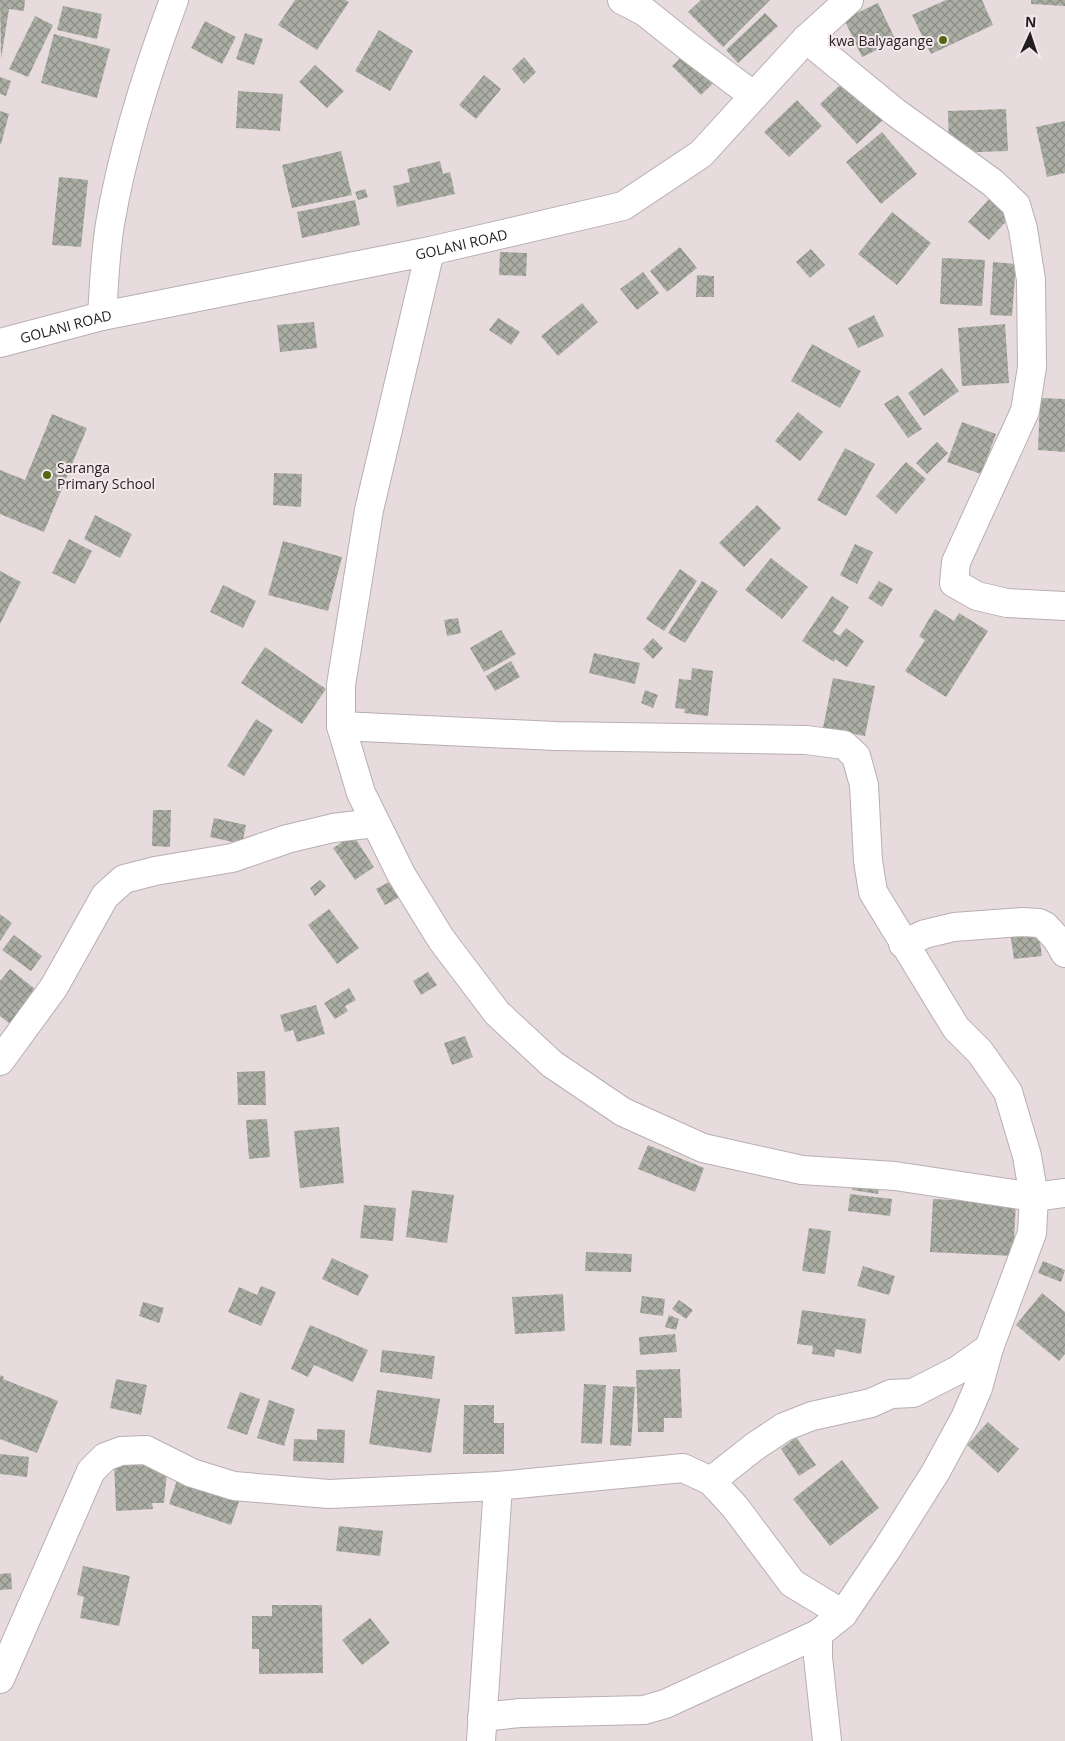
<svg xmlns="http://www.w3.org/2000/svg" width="1065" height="1741" font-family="'Open Sans',sans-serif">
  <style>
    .building { fill: url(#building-cross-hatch) }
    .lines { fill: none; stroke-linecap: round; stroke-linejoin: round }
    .minor-casing { stroke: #b9aeb1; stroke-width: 30 }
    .minor { stroke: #fff; stroke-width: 28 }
    .poi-dot { fill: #55660f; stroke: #f4e8eb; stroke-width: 2 }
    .labels { text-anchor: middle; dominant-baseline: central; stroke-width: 4; stroke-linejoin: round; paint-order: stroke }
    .poi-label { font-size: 14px; fill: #231f20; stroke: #f4e8eb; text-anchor: end }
    .street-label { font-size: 14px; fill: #231f20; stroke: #f4e8eb }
  </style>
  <defs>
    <pattern id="building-cross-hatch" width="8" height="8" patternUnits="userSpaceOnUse" patternTransform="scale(1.25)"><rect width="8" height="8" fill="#abaea4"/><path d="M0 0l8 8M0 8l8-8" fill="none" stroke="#8b8d85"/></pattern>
  </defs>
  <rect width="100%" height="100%" fill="#e7dbde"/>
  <path class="building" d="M 0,0 L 25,0 L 24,11 L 9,9 L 1,59 Z
    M 295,0 L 345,0 L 349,2 L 317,50 L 278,25 Z
    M 701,0 L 770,0 L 723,47 L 688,12 Z
    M 946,0 L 982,0 L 993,25 L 931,54 L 912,15 Z
    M 1031,0 L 1065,0 L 1065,6 L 1031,4 Z
    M 878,3 L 896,41 L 862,57 L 844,19 Z
    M 63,6 L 102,14 L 97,39 L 57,30 Z
    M 765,13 L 778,26 L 738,63 L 726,50 Z
    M 35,16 L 53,25 L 28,77 L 9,69 Z
    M 205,21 L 236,37 L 222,64 L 191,48 Z
    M 379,30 L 413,51 L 390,91 L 355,71 Z
    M 245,33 L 263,39 L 254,65 L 236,59 Z
    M 54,34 L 110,49 L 97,98 L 41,83 Z
    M 697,42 L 725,72 L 701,95 L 672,66 Z
    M 524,57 L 536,72 L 524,84 L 512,69 Z
    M 315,65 L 344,91 L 327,108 L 299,82 Z
    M 857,69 L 895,109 L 857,144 L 820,104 Z
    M 484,75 L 501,89 L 476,119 L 459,105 Z
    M 0,77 L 11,81 L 6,96 L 0,94 Z
    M 238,91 L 283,94 L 280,131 L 236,128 Z
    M 797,100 L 822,126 L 789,157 L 764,132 Z
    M 1006,109 L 1008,151 L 949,153 L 948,111 Z
    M 0,111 L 9,114 L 1,144 L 0,144 Z
    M 1065,121 L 1065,173 L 1047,177 L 1036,127 Z
    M 882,132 L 917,174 L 881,204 L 846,162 Z
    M 341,151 L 352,195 L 292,208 L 282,165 Z
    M 440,161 L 443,174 L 450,172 L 455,194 L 397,207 L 393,186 L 410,182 L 407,169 Z
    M 59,177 L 88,180 L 81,247 L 52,245 Z
    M 365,189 L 368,197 L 358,200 L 355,192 Z
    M 992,196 L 1013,214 L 989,240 L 968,222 Z
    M 355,200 L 360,225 L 302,238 L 297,212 Z
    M 892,212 L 931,243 L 897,285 L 858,254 Z
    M 680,247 L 697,268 L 667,292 L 650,271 Z
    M 811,249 L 825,265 L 810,278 L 796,262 Z
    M 500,252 L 527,253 L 526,276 L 499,275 Z
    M 942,258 L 985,260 L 982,306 L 940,304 Z
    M 993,262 L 1016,264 L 1012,316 L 990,315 Z
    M 643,272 L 659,293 L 637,310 L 620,289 Z
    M 697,275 L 714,276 L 714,297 L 696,297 Z
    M 582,303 L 598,322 L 558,356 L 541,336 Z
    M 874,315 L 884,336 L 858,348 L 848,328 Z
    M 498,318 L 520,332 L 511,345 L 489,330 Z
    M 314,322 L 317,348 L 280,352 L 277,325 Z
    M 1005,324 L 1009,383 L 962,386 L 958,328 Z
    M 812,344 L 861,371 L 840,408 L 791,381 Z
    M 942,368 L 959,391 L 924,416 L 908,393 Z
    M 898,395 L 922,429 L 908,438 L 884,404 Z
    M 1040,398 L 1065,399 L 1065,452 L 1038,450 Z
    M 798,412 L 823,432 L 800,461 L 775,441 Z
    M 52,414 L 87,428 L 44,532 L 0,514 L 0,470 L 25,480 Z
    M 962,422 L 996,434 L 981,474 L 947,462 Z
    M 937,442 L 948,453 L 927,474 L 916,463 Z
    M 845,448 L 875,464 L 846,516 L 817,500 Z
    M 906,462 L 926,479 L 896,514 L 876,496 Z
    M 274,473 L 302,474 L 301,507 L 273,505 Z
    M 757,505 L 781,528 L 744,567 L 719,543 Z
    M 95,515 L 132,534 L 120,558 L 84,539 Z
    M 69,539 L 92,551 L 75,584 L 52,573 Z
    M 283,541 L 342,557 L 328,611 L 268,595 Z
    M 855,544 L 873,552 L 857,584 L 840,575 Z
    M 771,558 L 808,587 L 782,619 L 745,590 Z
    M 680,569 L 697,581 L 664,631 L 646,619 Z
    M 0,571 L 21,582 L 0,624 Z
    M 702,581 L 718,591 L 685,643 L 668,633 Z
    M 879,581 L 893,589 L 882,607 L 868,598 Z
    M 223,585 L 256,601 L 243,628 L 210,612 Z
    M 832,596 L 849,607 L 833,632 L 840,636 L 846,628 L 864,641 L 847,667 L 835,659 L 834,662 L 802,641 Z
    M 935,609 L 954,621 L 959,613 L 988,631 L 946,697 L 905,671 L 925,640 L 919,636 Z
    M 458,618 L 461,633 L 447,636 L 444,620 Z
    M 501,630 L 516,654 L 484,672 L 470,648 Z
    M 653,638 L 663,648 L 653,659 L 643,649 Z
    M 265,647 L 326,689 L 302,724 L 241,683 Z
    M 594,653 L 640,663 L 635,684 L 589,673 Z
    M 511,661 L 520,677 L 495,691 L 486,676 Z
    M 692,668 L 713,671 L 708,716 L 684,713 L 685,709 L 675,708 L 679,679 L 691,680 Z
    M 833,678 L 875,686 L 865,736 L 823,728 Z
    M 645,690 L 658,695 L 653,708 L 641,703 Z
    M 256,719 L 273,730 L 244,776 L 227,766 Z
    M 153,810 L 171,810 L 170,847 L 152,846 Z
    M 214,818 L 246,825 L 242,844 L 210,837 Z
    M 353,835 L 374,867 L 355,880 L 333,848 Z
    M 320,880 L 326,886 L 315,896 L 310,888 Z
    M 391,881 L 400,897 L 385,905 L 376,889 Z
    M 329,909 L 359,948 L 337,964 L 308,925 Z
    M 0,914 L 12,923 L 0,941 Z
    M 1038,929 L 1042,956 L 1014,959 L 1010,932 Z
    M 14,935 L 42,956 L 31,971 L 2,950 Z
    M 10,969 L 41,994 L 14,1027 L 0,1016 L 0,981 Z
    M 428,972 L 437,985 L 421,995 L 413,981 Z
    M 349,988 L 356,1000 L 345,1006 L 348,1011 L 335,1019 L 324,1003 Z
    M 316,1005 L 325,1034 L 297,1042 L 293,1030 L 285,1032 L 280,1015 Z
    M 465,1036 L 473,1057 L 452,1065 L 444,1043 Z
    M 265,1071 L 266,1105 L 238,1105 L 237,1072 Z
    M 267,1119 L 270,1157 L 249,1159 L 246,1120 Z
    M 339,1127 L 344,1183 L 300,1188 L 294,1131 Z
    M 648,1145 L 704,1168 L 695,1192 L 638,1169 Z
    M 854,1176 L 880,1180 L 878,1194 L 852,1190 Z
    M 412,1190 L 454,1195 L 447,1243 L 406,1237 Z
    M 850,1194 L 892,1199 L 890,1216 L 848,1211 Z
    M 933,1199 L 1016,1203 L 1013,1256 L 930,1252 Z
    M 364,1205 L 396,1208 L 393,1241 L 360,1238 Z
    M 809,1228 L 831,1231 L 825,1274 L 802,1271 Z
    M 586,1252 L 632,1254 L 631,1272 L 585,1271 Z
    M 332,1258 L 369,1275 L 358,1296 L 322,1279 Z
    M 1043,1261 L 1065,1270 L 1061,1282 L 1038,1273 Z
    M 863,1266 L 895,1276 L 889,1295 L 857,1286 Z
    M 261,1286 L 276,1292 L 261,1326 L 228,1312 L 239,1287 L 257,1295 Z
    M 1042,1293 L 1065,1312 L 1065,1354 L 1059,1361 L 1016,1325 Z
    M 563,1294 L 565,1331 L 515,1334 L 512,1297 Z
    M 642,1296 L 665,1299 L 663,1316 L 640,1313 Z
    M 679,1300 L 693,1310 L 686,1319 L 672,1309 Z
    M 143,1302 L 164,1308 L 159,1323 L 139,1316 Z
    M 802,1310 L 866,1319 L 861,1354 L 836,1349 L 834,1357 L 812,1354 L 813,1346 L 797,1344 Z
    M 669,1315 L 679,1319 L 676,1330 L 665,1327 Z
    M 310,1325 L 368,1350 L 353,1382 L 314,1365 L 308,1377 L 291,1369 Z
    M 675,1334 L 677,1352 L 640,1355 L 639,1337 Z
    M 382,1350 L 435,1356 L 432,1379 L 380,1372 Z
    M 680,1369 L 682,1418 L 664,1418 L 664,1432 L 638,1432 L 636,1370 Z
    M 0,1375 L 4,1377 L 3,1379 L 58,1401 L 37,1453 L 0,1439 Z
    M 116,1379 L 147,1385 L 141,1415 L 110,1408 Z
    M 584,1384 L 606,1385 L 602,1444 L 581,1443 Z
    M 613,1386 L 635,1387 L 631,1446 L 610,1445 Z
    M 377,1390 L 440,1399 L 431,1453 L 369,1444 Z
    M 240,1392 L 260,1399 L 247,1435 L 227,1428 Z
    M 269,1400 L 295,1409 L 284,1446 L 257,1438 Z
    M 464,1405 L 494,1405 L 494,1423 L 504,1423 L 504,1454 L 463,1454 Z
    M 988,1422 L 1019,1449 L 998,1473 L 967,1445 Z
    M 317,1429 L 345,1430 L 344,1463 L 293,1461 L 294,1439 L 317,1440 Z
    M 796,1437 L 816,1465 L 799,1476 L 781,1449 Z
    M 0,1454 L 29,1457 L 27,1477 L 0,1474 Z
    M 842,1460 L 879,1508 L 830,1546 L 793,1499 Z
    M 168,1462 L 164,1503 L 152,1503 L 153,1509 L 116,1511 L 114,1464 Z
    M 180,1471 L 242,1493 L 231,1525 L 169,1504 Z
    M 339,1526 L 383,1531 L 380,1556 L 336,1551 Z
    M 83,1566 L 130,1576 L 119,1626 L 80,1618 L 84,1597 L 77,1595 Z
    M 11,1573 L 12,1589 L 0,1590 L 0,1574 Z
    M 272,1605 L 322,1605 L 323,1673 L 259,1674 L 259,1649 L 252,1649 L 252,1616 L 272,1616 Z
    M 370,1618 L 390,1643 L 362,1665 L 342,1640 Z"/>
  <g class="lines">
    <defs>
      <g id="minor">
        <path d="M 622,0 L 645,12 L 690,48 L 754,96"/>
        <path d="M 806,39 L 895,112 L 993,183 L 1016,205 L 1023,229 L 1031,280 L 1032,367 L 1025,411 L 956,562 L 954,583 L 977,596 L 1007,603 L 1065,606"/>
        <path d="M 430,251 L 369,510 L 341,685 L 341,726 L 361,793 L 401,874 L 441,939 L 497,1013 L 552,1064 L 623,1112 L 703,1148 L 802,1170 L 895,1176 L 1034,1197 L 1065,1193"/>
        <path d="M 102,316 C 104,286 105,254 110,224 C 123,148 147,72 174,0"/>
        <path id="s1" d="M 0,343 L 102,316 L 430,251 L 623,206 L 701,154 L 806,39 L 849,0"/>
        <path d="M 341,726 L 555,736 L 806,740 L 844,745 L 856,756 L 864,785 L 868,861 L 873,892 L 956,1028 L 980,1052 L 1008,1092 L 1027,1156 L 1034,1197 L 1032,1233 L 989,1348 L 978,1388 L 965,1418 L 935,1473 L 887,1549 L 843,1614 L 818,1634 L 818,1657 L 827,1741"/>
        <path d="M 903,944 L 925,934 L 954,927 L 1022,922 L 1039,923 L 1045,926 L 1057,939 L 1065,953"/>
        <path d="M 0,1061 L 54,987 L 105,896 L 124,879 L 155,871 L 232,858 L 287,839 L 333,828 L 375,823"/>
        <path d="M 711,1481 L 754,1447 L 784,1427 L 812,1416 L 871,1403 L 891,1394 L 913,1393 L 958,1370 L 989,1348"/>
        <path d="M 0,1679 L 91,1471 L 105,1457 L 121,1451 L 146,1450 L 192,1473 L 234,1486 L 329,1494 L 498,1486 L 683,1468 L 711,1481 L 735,1507 L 792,1583 L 843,1614"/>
        <path d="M 482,1717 L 520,1713 L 644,1710 L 665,1704 L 818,1634"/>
        <path d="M 481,1741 L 498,1486"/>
      </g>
    </defs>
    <use href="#minor" class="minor-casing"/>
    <use href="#minor" class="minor"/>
  </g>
  <g class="poi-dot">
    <circle cx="943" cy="40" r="5"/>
    <circle cx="47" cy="475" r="5"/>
  </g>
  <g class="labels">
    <g class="poi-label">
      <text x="933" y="40">kwa Balyagange</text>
      <text x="57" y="467" text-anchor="start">Saranga<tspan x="57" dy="16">Primary School</tspan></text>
    </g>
    <g class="street-label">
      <text stroke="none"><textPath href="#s1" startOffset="472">GOLANI ROAD</textPath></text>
      <text stroke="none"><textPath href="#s1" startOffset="68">GOLANI ROAD</textPath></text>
    </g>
  </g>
  <g transform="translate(1030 35) rotate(3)" stroke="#f4e8eb" stroke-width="4" paint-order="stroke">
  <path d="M0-4L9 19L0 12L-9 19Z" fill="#231f20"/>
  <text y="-8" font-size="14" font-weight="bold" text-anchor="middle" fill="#231f20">N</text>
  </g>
</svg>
